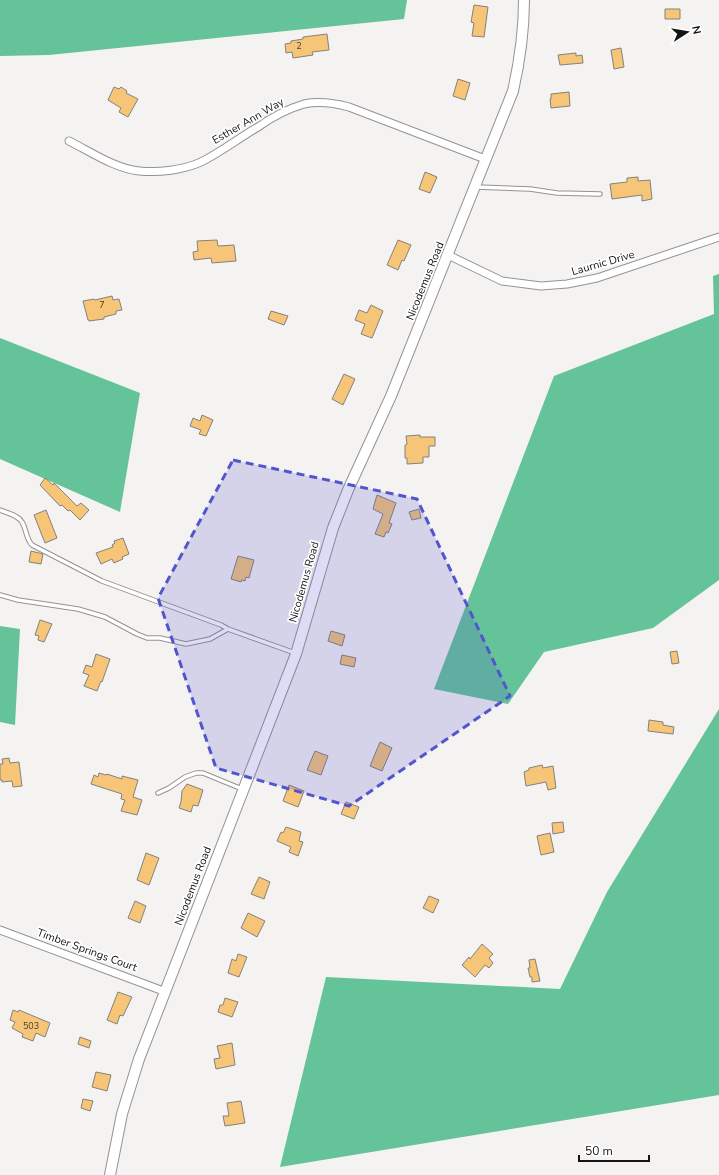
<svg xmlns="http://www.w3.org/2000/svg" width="719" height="1175" font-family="'Nunito Sans',sans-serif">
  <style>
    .forest { fill: #64c398 }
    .building { fill: #f6c577; stroke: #83817f }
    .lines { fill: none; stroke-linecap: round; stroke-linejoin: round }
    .lane-casing { stroke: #959391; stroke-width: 5.5 }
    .street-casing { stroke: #959391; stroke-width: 9 }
    .secondary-casing { stroke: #959391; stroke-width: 12 }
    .lane { stroke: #fff; stroke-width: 3.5 }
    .street { stroke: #fff; stroke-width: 7 }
    .secondary { stroke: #fff; stroke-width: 10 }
    .marked { fill: #5256cd; fill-opacity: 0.2; stroke: #5256cd; stroke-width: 3; stroke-dasharray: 8 5; stroke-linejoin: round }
    .labels { text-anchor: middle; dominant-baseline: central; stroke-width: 3.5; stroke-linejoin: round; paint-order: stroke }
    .number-label { font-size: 9px; fill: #4d402d }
    .street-label { font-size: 11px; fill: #151414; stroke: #fff }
  </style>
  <rect width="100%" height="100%" fill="#f5f3f1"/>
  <path class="forest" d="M 0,0 L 407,0 L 404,19 L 49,55 L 0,56 Z
    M 719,274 L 719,580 L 653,628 L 544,652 L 508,704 L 434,689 L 554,376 L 714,314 L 713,276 Z
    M 0,338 L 140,393 L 120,512 L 0,459 Z
    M 0,626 L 20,629 L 15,725 L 0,722 Z
    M 719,709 L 719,1095 L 280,1167 L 326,977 L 560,989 L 607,892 Z"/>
  <path class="building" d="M 474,5 L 488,7 L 484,37 L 472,36 L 474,23 L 471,22 Z
    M 665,9 L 680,9 L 680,19 L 665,19 Z
    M 327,34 L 329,50 L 312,52 L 313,55 L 293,58 L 292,52 L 286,53 L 285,44 L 291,43 L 291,41 L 303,39 L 303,37 Z
    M 621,48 L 624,67 L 614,69 L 611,50 Z
    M 576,53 L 576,56 L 582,55 L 583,63 L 560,65 L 558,55 Z
    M 458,79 L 470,83 L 465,100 L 453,96 Z
    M 114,87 L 119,89 L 121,87 L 127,91 L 126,93 L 138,99 L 128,117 L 119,112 L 121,108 L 108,100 Z
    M 569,92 L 570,106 L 551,108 L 550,99 L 551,99 L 551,94 Z
    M 425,172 L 437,177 L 430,193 L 419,189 Z
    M 638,177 L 638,181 L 650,180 L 652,199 L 642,201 L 642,195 L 612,199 L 610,184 L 627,182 L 627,178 Z
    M 217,240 L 218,246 L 234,245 L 236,261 L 212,263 L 211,258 L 194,260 L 193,252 L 198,251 L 197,241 Z
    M 398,240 L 411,245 L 404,261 L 402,260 L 398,270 L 387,265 Z
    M 112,296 L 113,300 L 119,299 L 122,310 L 116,311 L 116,314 L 104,317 L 104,319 L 89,321 L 89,320 L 88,320 L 83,301 L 94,299 L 95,300 Z
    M 371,305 L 383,311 L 372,338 L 361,334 L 365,324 L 355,320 L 359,310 L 367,313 Z
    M 271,311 L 288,316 L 284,325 L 268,319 Z
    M 344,374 L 355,379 L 343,405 L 332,399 Z
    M 202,415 L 213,420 L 206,436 L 199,434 L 201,430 L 190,426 L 193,418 L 200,421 Z
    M 420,435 L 420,437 L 435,437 L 435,446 L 429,446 L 429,457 L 423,457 L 423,463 L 407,464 L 407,458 L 405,458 L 405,445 L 407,444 L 406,436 Z
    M 45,478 L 53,485 L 54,483 L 77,506 L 81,503 L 89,510 L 80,520 L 70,510 L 68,511 L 62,505 L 60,506 L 40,485 Z
    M 377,495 L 396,503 L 389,523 L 392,524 L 388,533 L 386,532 L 384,537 L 375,534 L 383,514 L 373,509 Z
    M 419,509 L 421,518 L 412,520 L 409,512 Z
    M 46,510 L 57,538 L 45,543 L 34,515 Z
    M 123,538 L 129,554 L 122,557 L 123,559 L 114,563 L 112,559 L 101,564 L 96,553 L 113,547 L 112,545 L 115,543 L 114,541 Z
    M 31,551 L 43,554 L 41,564 L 29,562 Z
    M 238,556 L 254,560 L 249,578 L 246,577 L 245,581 L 242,580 L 241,582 L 231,579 Z
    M 40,620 L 52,624 L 44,642 L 38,640 L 39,636 L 35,635 Z
    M 331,631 L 345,635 L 342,646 L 328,641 Z
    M 677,651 L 679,663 L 672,664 L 670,652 Z
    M 96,654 L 110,659 L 102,682 L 101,681 L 97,691 L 84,686 L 89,675 L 83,673 L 86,665 L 92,667 Z
    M 342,655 L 356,658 L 354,667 L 340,664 Z
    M 649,720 L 663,722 L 663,725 L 674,727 L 673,734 L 648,731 Z
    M 380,742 L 392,748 L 382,771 L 370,766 Z
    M 315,751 L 328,756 L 321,775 L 307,770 Z
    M 9,758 L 10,763 L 19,762 L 22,786 L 13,787 L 12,781 L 2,782 L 2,780 L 0,780 L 0,764 L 3,764 L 2,759 Z
    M 542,765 L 543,768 L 553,766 L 556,788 L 548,790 L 546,782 L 526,786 L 524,772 L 529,770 L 529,768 Z
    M 99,773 L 106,775 L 107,774 L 122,779 L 122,776 L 138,780 L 133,797 L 142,800 L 137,815 L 121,811 L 125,800 L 121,799 L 122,794 L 91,784 L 94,775 L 98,777 Z
    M 187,784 L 203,790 L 198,806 L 193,805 L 191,812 L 179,808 L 181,802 L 182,791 Z
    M 289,785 L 304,791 L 298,807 L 283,801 Z
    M 346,802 L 359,807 L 354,819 L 341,814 Z
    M 563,822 L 564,832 L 553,834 L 552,823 Z
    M 286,827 L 301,832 L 299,841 L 303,842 L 298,856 L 289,852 L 291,847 L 277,841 L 281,832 L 283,833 Z
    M 550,833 L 554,852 L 541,855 L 537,836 Z
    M 146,853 L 159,858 L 149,885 L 137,880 Z
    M 259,877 L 270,882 L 264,899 L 251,894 Z
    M 429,896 L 439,900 L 433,913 L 423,908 Z
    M 135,901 L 146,906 L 140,923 L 128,918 Z
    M 248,913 L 265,921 L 257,937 L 241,928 Z
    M 482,944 L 493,954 L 489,958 L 493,963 L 489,968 L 485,965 L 475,977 L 462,965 L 469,957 L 470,959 Z
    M 238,954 L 247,957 L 239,977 L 228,973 L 232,959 L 236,961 Z
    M 535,959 L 540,981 L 532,982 L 532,977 L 530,977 L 528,968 L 530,968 L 529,960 Z
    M 118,992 L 132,997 L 123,1016 L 120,1015 L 117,1024 L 107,1020 Z
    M 225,998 L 238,1002 L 232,1017 L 218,1012 L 220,1005 L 223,1005 Z
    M 13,1010 L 18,1012 L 19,1010 L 50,1023 L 45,1037 L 36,1033 L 33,1041 L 22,1037 L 23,1034 L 12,1028 L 15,1022 L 10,1020 Z
    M 80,1037 L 91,1041 L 89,1048 L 78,1044 Z
    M 232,1043 L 235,1065 L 216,1069 L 214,1059 L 220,1058 L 217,1046 Z
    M 96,1072 L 111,1075 L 107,1091 L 92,1087 Z
    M 83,1099 L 93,1101 L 90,1111 L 81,1108 Z
    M 241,1101 L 245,1123 L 225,1126 L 223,1116 L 229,1116 L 227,1103 Z"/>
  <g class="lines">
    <defs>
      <path id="lane" d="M 476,187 L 530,189 L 557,193 L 600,194
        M 0,510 C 7,513 18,515 22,522 C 27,530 25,537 32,545 L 102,581 L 221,625 L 228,629 L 295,653
        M 0,595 L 18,600 L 78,609 L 105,617 L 137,634 L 147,638 L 160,638 L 186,644 L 210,639 L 228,629
        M 158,793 L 169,788 L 185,777 L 196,773 L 203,773 L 242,789"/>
      <path id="street" d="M 69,141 C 91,152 114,168 139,171 C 159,173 183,170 201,162 C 221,152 239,138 258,127 C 272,117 287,109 304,104 C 319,101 334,103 349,107 L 485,159
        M 448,255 L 502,281 L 541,286 L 567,284 L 597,278 L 719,237
        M 0,930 L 166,992"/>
      <path id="secondary" d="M 110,1175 L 122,1114 L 139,1059 L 296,654 L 333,528 L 348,490 L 391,396 L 513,91 C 520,60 524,31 524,0"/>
    </defs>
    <use href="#lane" class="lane-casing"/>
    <use href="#street" class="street-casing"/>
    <use href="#secondary" class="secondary-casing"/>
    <use href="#lane" class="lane"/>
    <use href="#street" class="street"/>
    <use href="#secondary" class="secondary"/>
  </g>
  <path class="marked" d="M 233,460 L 417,499 L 510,696 L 349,806 L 216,768 L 158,598 Z"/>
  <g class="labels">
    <g class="number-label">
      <text x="299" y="46">2</text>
      <text x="102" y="305">7</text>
      <text x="31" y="1026">503</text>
    </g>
    <g class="street-label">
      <text transform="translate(248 121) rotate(-30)">Esther Ann Way</text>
      <text transform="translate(603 263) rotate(-16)">Laurnic Drive</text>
      <text transform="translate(425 281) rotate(-68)">Nicodemus Road</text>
      <text transform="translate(304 582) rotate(-74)">Nicodemus Road</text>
      <text transform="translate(193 886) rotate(-69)">Nicodemus Road</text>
      <text transform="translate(87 950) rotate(20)">Timber Springs Court</text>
    </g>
  </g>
  <g transform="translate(687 32) rotate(78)" stroke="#ffffff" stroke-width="3" paint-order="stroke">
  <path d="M0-3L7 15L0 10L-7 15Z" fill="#151414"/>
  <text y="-6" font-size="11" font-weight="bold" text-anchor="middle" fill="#151414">N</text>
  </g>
  <path d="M579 1155v6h70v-6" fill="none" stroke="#151414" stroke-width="2"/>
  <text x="585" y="1155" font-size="12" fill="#151414" stroke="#ffffff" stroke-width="3" paint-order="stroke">50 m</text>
</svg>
